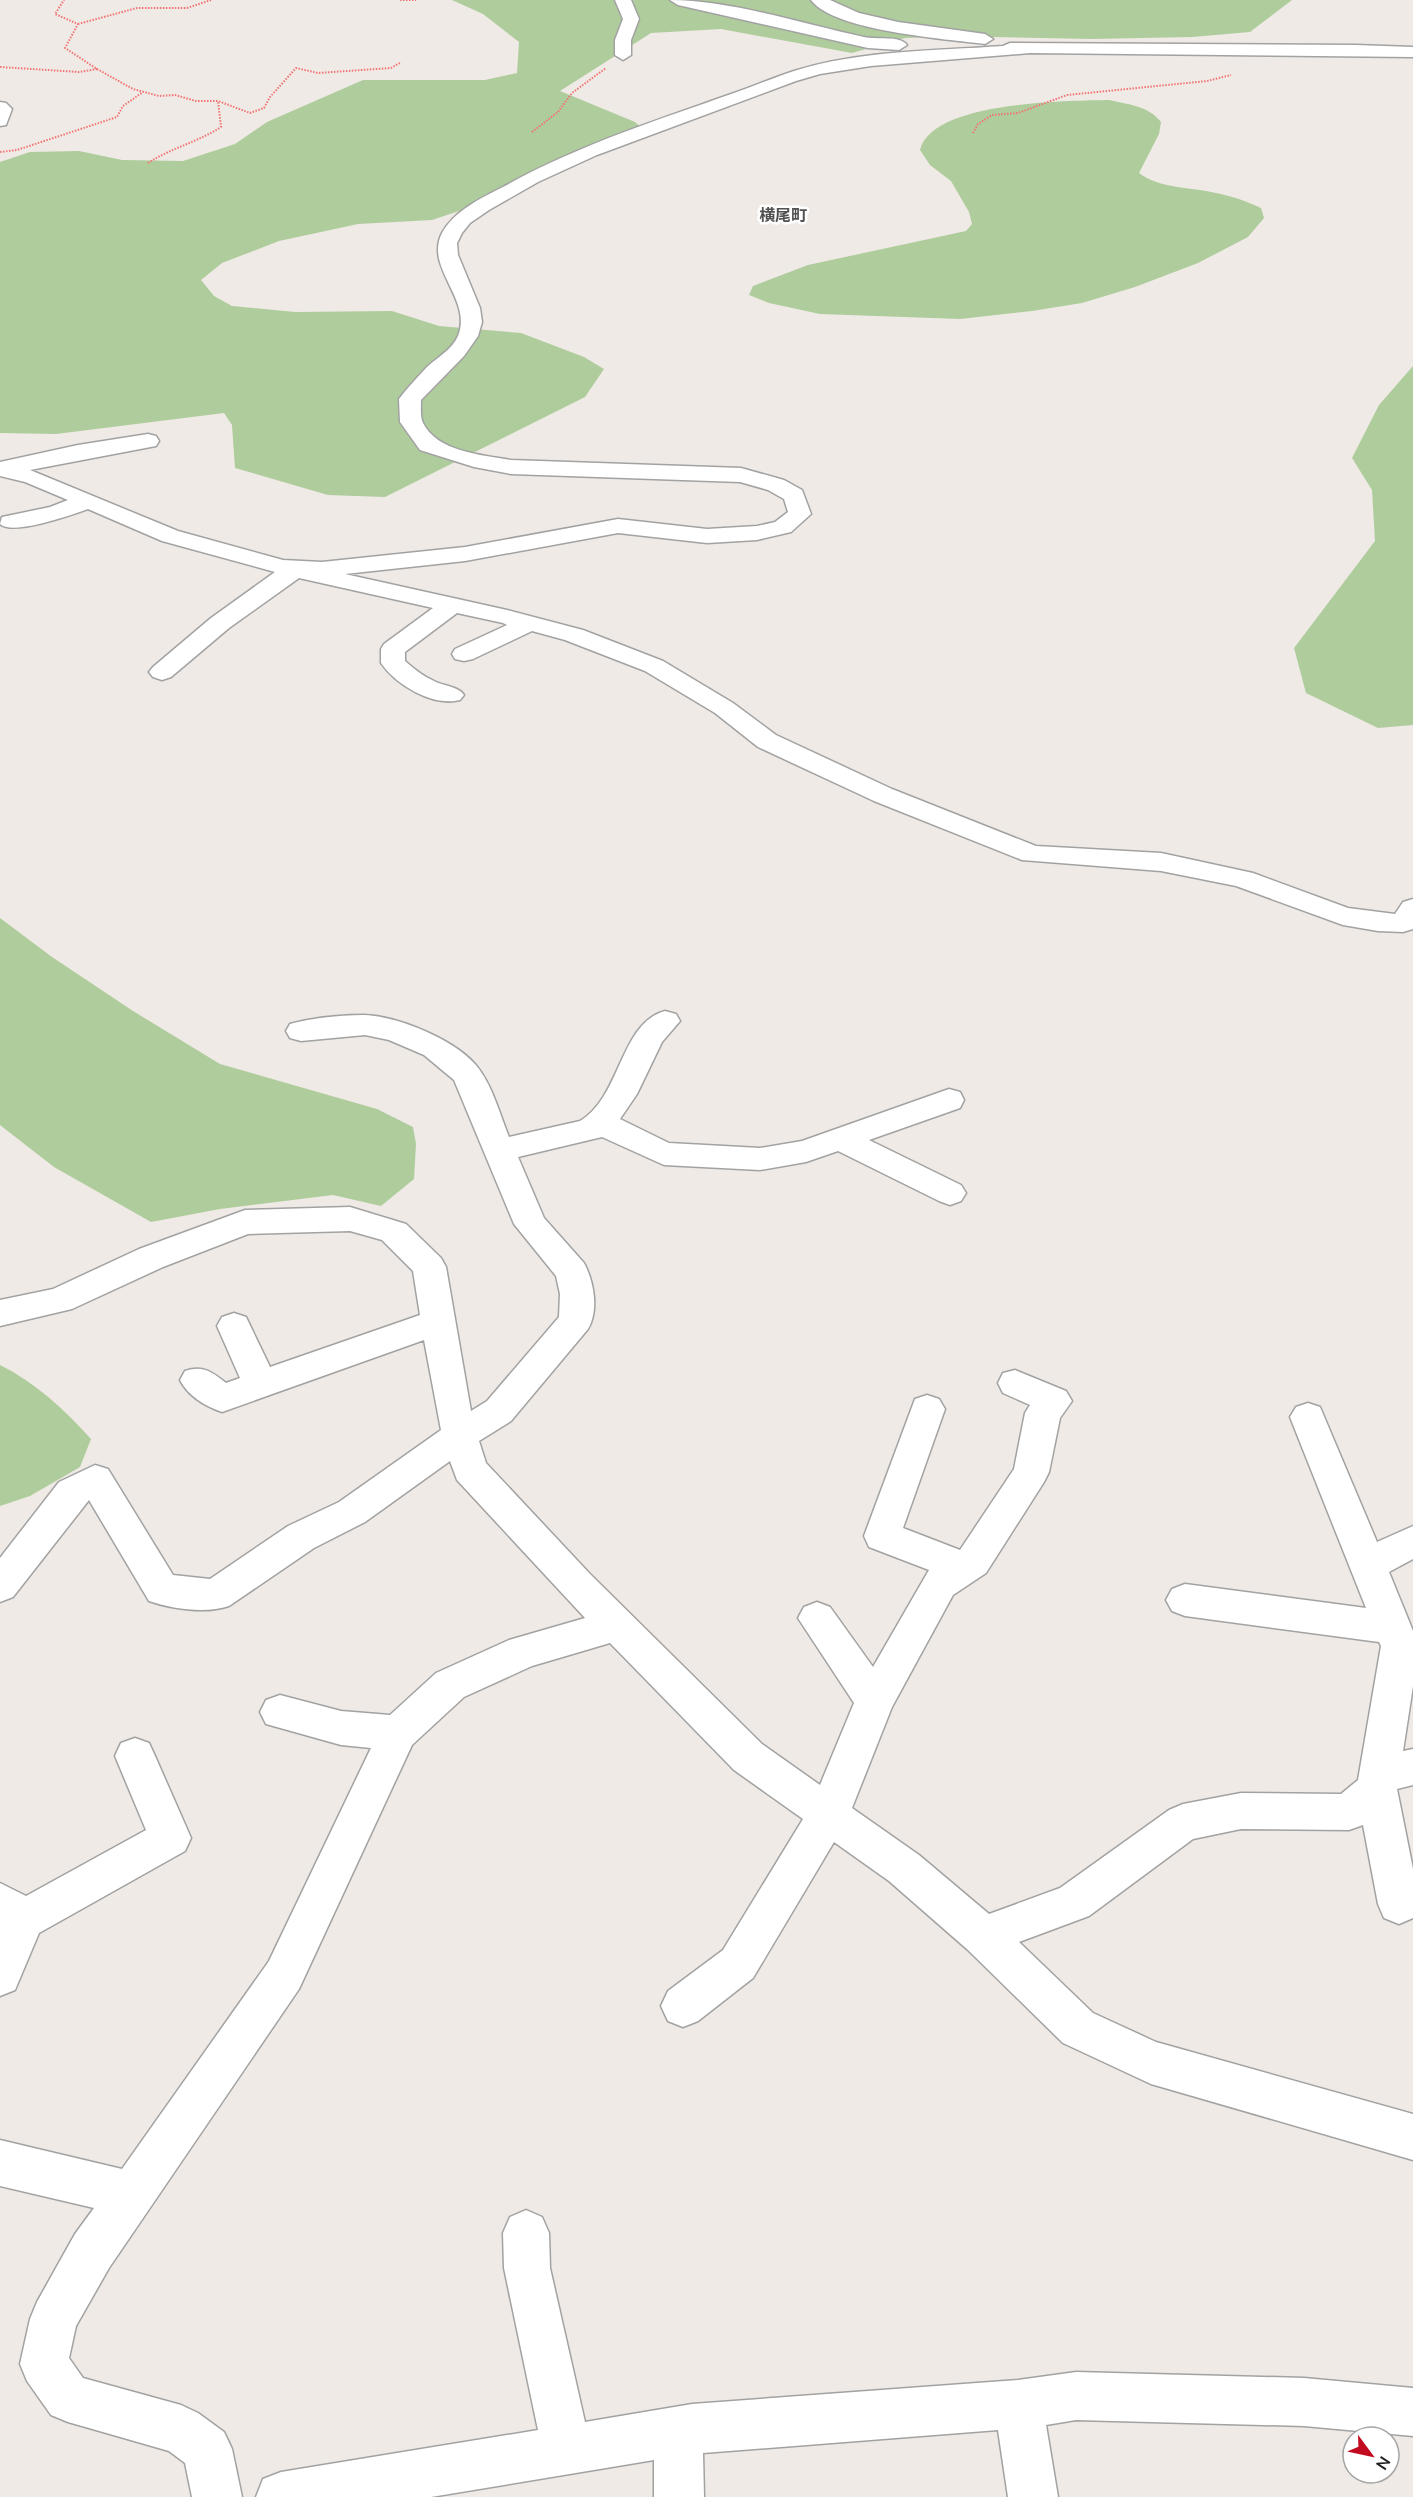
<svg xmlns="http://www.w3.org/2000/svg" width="1413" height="2497" font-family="'Nunito Sans','Noto Sans JP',sans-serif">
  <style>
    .forest { fill: #afcc9c }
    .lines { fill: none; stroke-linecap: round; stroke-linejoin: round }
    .street-casing { stroke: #a2a2a2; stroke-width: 3 }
    .path { stroke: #f27374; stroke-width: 2; stroke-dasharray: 1.5 1.5; stroke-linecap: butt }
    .street { fill: #fff; fill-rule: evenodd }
    .labels { text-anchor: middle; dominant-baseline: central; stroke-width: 5; stroke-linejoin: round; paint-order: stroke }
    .far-quarter-label { font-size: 16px; font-weight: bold; fill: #515151; stroke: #fff }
  </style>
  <rect width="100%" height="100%" fill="#efeae5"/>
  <path class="forest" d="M 452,0 L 1292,0 L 1250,32 L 1192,37 L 1092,39 L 947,36 L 905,38 L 852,53 L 721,29 L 651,33 L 560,91 L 635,122 L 644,130 L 545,166 L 468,208 L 432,220 L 358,224 L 279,241 L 222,263 L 201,280 L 214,296 L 232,306 L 295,312 L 392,311 L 439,326 L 521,333 L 584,357 L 604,369 L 585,397 L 385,497 L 328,495 L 235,468 L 232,425 L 224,413 L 56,434 L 0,433 L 0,162 L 30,152 L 79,151 L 122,160 L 183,161 L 235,144 L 267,122 L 363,80 L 485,80 L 517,73 L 519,42 L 483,14 Z
    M 1109,100 C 1127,104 1149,106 1161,122 L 1159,134 L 1139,173 C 1160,189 1191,187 1216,193 C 1232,196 1246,201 1261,208 L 1264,218 L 1248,237 L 1198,263 L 1135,287 L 1082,303 L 1032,311 L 960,319 L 820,314 L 769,303 L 749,295 L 753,286 L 808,265 L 966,231 L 972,224 L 969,212 L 951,181 L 930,165 L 920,150 C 932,101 1067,101 1109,100 Z
    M 1413,366 L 1413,725 L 1378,728 L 1306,693 L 1294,648 L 1375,541 L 1372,490 L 1352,458 L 1379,405 Z
    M 0,918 L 52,957 L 133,1011 L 220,1064 L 377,1109 L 413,1127 L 416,1144 L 414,1179 L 381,1206 L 333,1195 L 220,1209 L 151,1222 L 54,1167 L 0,1125 Z
    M 0,1365 C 36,1383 64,1409 91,1439 L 80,1467 L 30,1496 L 0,1506 Z"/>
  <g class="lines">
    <defs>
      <path id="street" d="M 615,0 L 631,0 L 639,19 L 631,40 L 631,55 L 623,60 L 615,55 L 615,40 L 623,19 Z
        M 670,0 C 730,0 804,24 864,37 C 876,40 900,35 907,45 L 899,50 L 868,48 L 678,5 Z
        M 811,0 L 830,0 L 859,13 L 898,22 L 985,34 L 993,39 L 985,44 C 946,39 834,31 811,0 Z
        M 1010,43 L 1356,45 L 1413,47 L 1413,57 L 1030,53 L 871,66 L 820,74 L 796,81 L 597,155 L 538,182 L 489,210 L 470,223 L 462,233 L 457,243 L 458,255 L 480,308 L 482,322 L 478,336 L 464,356 L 421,400 C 421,407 420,417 423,423 C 437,452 483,455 511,460 L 741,468 L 784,480 L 802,490 L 811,514 L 791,532 L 757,540 L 707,543 L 618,533 L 465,561 L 345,574 L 507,610 L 583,630 L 663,661 L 733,703 L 776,735 L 892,789 L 1036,846 L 1161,853 L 1253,873 L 1348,908 L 1395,914 L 1403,902 L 1413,899 L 1413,929 L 1403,932 L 1378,931 L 1343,925 L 1236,886 L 1161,871 L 1022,860 L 874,801 L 758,747 L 715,713 L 645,671 L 565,640 L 532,631 L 473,659 L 464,661 L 455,659 L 452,654 L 455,649 L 507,625 L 503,623 L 457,613 L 405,652 L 405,661 C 414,669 423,676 434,681 C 443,686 458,686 464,695 L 460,700 C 433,707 396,685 381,663 L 381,649 L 384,644 L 433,608 L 299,578 L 229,628 L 171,677 L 162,680 L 153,677 L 149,672 L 153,667 L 211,618 L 275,572 L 162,541 L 88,509 C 71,515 13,536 0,524 L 2,517 L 50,507 L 68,500 L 25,482 L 0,476 L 0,462 L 78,445 L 148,434 L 156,436 L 159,441 L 156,446 L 30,470 L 178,531 L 283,560 L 322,562 L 465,547 L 618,519 L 707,529 L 757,526 L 775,522 L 788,512 L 784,499 L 768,490 L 740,482 L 511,474 L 474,467 L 420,450 L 400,422 L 399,399 C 407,388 417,378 426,368 C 436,358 452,350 458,336 C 473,299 424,268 442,233 C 454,211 481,198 503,187 C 576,146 655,121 734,93 C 754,86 773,78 794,71 C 861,50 933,51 1003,46 Z
        M 0,102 L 6,103 L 12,109 L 6,125 L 0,126 Z
        M 665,1011 L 676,1014 L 680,1021 L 662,1042 L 637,1094 L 620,1119 L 669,1143 L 760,1148 L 802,1141 L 949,1089 L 960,1092 L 964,1100 L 960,1108 L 869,1140 L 961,1185 L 966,1193 L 961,1201 L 950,1205 L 939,1201 L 838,1151 L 806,1162 L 760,1170 L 664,1165 L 602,1137 L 518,1157 L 544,1218 L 584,1263 C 594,1282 599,1310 588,1329 L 511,1421 L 479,1441 L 486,1463 L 590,1574 L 762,1744 L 820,1785 L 854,1703 L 798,1618 L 804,1607 L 817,1602 L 830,1607 L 873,1667 L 929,1570 L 869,1547 L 864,1536 L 915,1399 L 927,1395 L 939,1399 L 945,1409 L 903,1528 L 960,1550 L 1014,1469 L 1025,1413 L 1030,1405 L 1003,1393 L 998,1383 L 1003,1373 L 1015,1370 L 1066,1391 L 1072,1401 L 1060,1418 L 1049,1472 L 1044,1482 L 986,1573 L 953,1595 L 892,1707 L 852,1808 L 919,1855 L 989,1914 L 1060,1888 L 1169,1810 L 1183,1804 L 1241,1793 L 1341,1794 L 1358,1780 L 1381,1646 L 1379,1642 L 1185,1616 L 1172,1611 L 1166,1600 L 1172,1589 L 1185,1584 L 1366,1608 L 1290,1417 L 1296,1407 L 1308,1403 L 1320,1407 L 1377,1542 L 1413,1526 L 1413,1559 L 1389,1572 L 1413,1631 L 1413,1686 L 1403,1751 L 1413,1749 L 1413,1785 L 1397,1789 L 1413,1869 L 1413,1918 L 1399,1924 L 1384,1918 L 1378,1904 L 1363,1825 L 1349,1830 L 1241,1829 L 1193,1839 L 1089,1916 L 1019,1942 L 1093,2013 L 1156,2042 L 1413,2114 L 1413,2160 L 1151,2084 L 1063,2043 L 968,1950 L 889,1881 L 834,1842 L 753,1978 L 698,2021 L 683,2027 L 668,2021 L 661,2006 L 668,1991 L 723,1950 L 803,1819 L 734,1770 L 610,1643 L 532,1666 L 464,1697 L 412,1745 L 299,1989 L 109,2268 L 76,2326 L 69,2358 L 83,2378 L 181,2405 L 198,2413 L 224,2432 L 232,2449 L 242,2497 L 192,2497 L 185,2463 L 169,2451 L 68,2422 L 51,2415 L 27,2381 L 20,2364 L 30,2319 L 37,2302 L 75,2234 L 94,2208 L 0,2186 L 0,2140 L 122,2169 L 269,1961 L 371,1748 L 341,1745 L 266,1724 L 260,1712 L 266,1700 L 280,1695 L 341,1711 L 390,1715 L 436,1673 L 509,1640 L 585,1618 L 457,1480 L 450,1461 L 365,1522 L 314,1548 L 229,1606 C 206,1614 172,1609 149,1601 L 89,1500 L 13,1597 L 0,1602 L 0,1558 L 59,1482 L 95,1465 L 108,1469 L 173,1575 L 210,1579 L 288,1526 L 339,1502 L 441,1430 L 424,1340 L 222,1412 C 205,1406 188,1396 180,1380 L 185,1371 C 203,1365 212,1372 226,1383 L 240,1378 L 217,1326 L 222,1317 L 234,1313 L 246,1317 L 270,1367 L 420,1315 L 413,1271 L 382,1240 L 350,1231 L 248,1234 L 163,1267 L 72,1309 L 0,1326 L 0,1300 L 53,1289 L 139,1249 L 245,1210 L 350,1207 L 406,1224 L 441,1258 L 446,1267 L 471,1411 L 487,1401 L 559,1317 L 560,1294 L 556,1276 L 514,1224 L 454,1080 L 424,1055 L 389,1040 L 365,1035 L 301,1041 L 290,1038 L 286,1031 L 290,1024 C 312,1018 341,1015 364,1015 C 398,1016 459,1041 479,1069 C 493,1088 500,1115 509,1137 L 580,1121 C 621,1097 620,1023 665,1011 Z
        M 135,1738 L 149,1743 L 155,1756 L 191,1838 L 185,1851 L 39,1933 L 15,1990 L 0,1996 L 0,1883 L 26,1896 L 146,1830 L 115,1756 L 121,1743 Z
        M 526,2210 L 542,2217 L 549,2233 L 550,2268 L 585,2422 L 692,2404 L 1018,2380 L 1076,2372 L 1304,2378 L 1413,2388 L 1413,2436 L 1304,2426 L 1076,2420 L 1046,2425 L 1058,2497 L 1008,2497 L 998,2430 L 703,2453 L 704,2497 L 654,2497 L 654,2460 L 431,2497 L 256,2497 L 263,2479 L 281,2472 L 538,2430 L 504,2268 L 503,2233 L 510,2217 Z"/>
    </defs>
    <use href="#street" class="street-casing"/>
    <path class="path" d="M 400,0 L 416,0
      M 78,24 L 137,8 L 187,8 L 211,0
      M 0,67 L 79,72 L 97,69 L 65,48 L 78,24 L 55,14 L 64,0
      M 97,69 L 133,89 L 159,96 L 175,95 L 196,101 L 218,101 L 250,113 L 264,108 L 270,97 L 296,68 L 318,73 L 391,68 L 400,63
      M 532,132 L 558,112 L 572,93 L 606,68
      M 973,133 L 978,124 L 992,115 L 1018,113 L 1067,95 L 1207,81 L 1231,75
      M 0,152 L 17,150 L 117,117 L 123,106 L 143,92
      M 148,163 C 171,148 198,142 221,127 L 218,101"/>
    <use href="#street" class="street"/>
  </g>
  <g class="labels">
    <g class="far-quarter-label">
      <text x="783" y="216">横尾町</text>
    </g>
  </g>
  <g transform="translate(1371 2455) rotate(123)"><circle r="28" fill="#ffffff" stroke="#a5a5a5" stroke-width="1.5"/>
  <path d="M0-4.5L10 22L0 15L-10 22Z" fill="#c20b20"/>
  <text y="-9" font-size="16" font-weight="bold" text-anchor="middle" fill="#1e1e1e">N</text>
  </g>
</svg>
